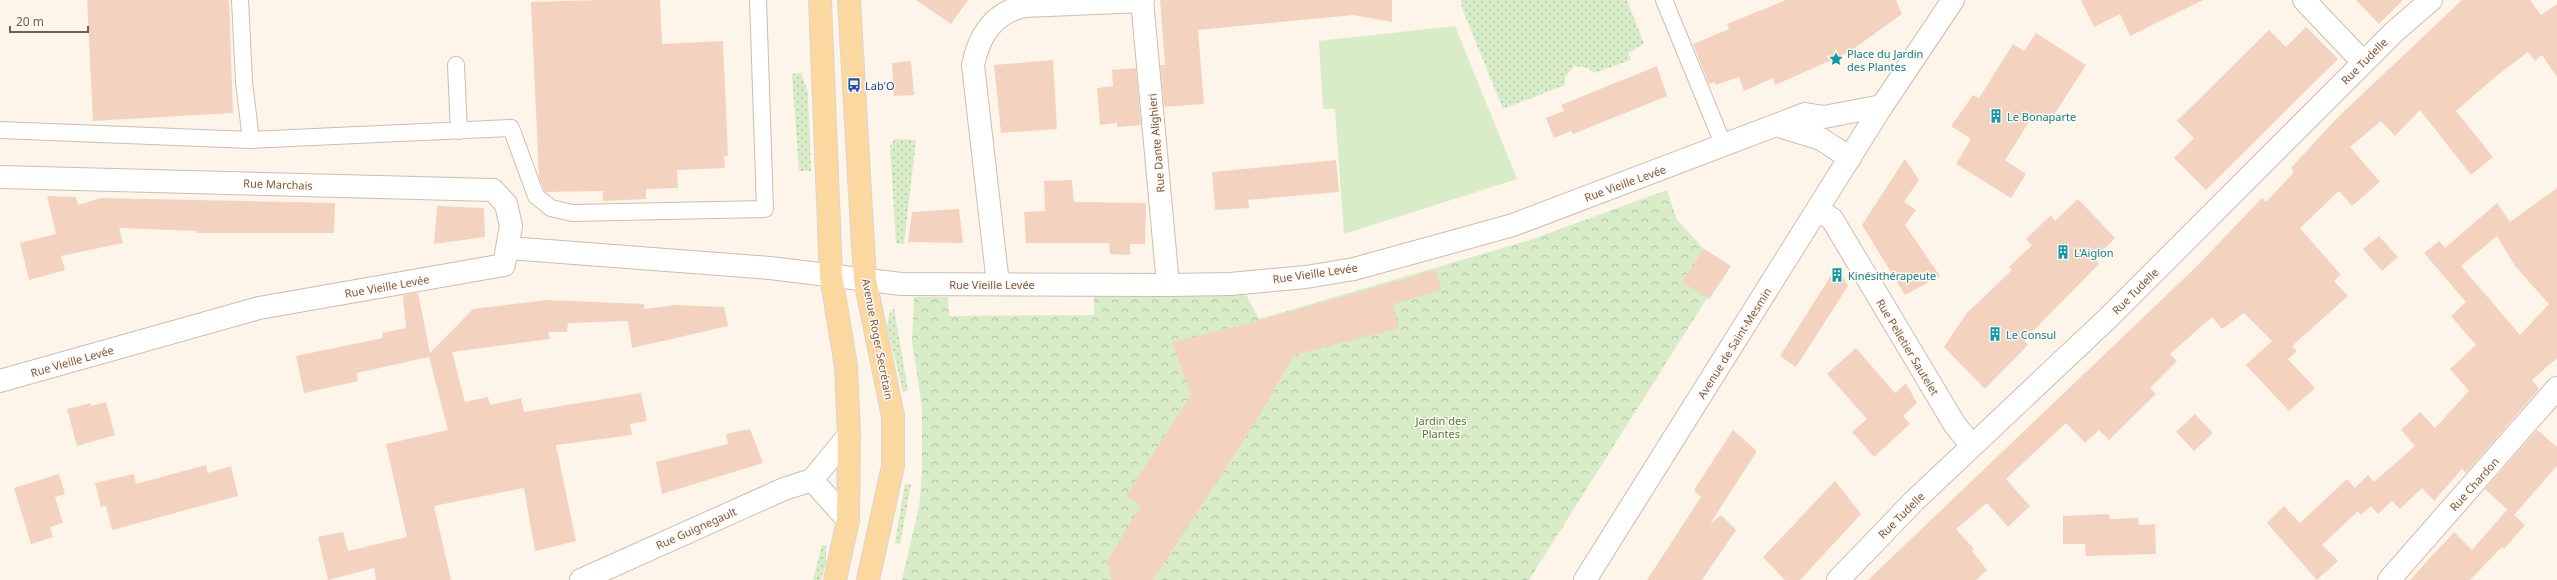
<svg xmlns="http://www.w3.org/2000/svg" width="2557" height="580" font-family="'Noto Sans',sans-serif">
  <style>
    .grass { fill: url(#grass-dots) }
    .forest { fill: url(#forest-crowns) }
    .garden { fill: #d7ecc7 }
    .building { fill: #f3d3c0; fill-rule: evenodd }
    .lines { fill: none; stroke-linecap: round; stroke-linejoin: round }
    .service-casing { stroke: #d0bcae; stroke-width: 18 }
    .minor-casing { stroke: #d0bcae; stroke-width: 24 }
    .tertiary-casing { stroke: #d0bcae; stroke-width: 24 }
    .primary-casing { stroke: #dcd4d0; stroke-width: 24 }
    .service { stroke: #fff; stroke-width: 16 }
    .minor { stroke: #fff; stroke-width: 22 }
    .tertiary { stroke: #fff; stroke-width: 22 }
    .primary { stroke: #fcd8a1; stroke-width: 22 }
    .labels { text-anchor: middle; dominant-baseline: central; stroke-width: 3; stroke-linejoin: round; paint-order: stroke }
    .culture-label { font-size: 11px; fill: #0d838f; stroke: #fff9f0; text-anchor: start }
    .street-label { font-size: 11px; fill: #795a4b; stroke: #fff9f0 }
    .transit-label { font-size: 11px; fill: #164399; stroke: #fff9f0; text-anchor: start }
    .park-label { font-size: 11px; fill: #527940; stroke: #fff9f0 }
  </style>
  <defs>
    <pattern id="grass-dots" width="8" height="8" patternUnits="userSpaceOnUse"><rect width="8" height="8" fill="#d7ecc7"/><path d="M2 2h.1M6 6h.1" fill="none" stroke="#b3c2a4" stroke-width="1.8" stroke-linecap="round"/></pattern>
    <pattern id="forest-crowns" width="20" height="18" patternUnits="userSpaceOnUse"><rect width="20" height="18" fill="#d7ecc7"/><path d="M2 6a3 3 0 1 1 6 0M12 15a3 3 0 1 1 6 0" fill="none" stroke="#b3c2a4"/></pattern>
  </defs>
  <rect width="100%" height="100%" fill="#fdf5e9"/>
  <path class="grass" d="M 1461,0 L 1627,0 L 1644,44 L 1628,53 L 1631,60 L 1594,73 L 1588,68 L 1574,66 L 1565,77 L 1565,85 L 1503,109 L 1462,8 Z
    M 801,73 L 808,92 L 811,171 L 799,171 L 792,74 Z
    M 894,139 L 916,140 L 904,244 L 896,243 L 890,146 Z
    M 894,308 L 908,391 L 903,392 L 887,326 L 889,315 Z
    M 905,484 L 911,484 L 900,544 L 895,543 Z
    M 822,545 L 826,546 L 826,564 L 821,580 L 813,580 Z"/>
  <path class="forest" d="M 1667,190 L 1677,220 L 1704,249 L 1731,266 L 1709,299 L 1707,298 L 1529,580 L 902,580 L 919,507 L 922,475 L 922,407 L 912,342 L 914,297 L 948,297 L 949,316 L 1094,315 L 1094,296 L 1245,293 L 1259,319 L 1527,241 Z"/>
  <path class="garden" d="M 1455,26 L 1517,179 L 1344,234 L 1335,109 L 1323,109 L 1319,41 Z"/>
  <path class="building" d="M 87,0 L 229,0 L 233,113 L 93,121 Z
    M 601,0 L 660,0 L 662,44 L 723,41 L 728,156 L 724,156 L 725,168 L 677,170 L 678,188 L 646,189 L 646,199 L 603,201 L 603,191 L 546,192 L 544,190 L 539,178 L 531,2 Z
    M 916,0 L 968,0 L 951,24 Z
    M 1160,0 L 1392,0 L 1392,22 L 1353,15 L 1198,30 L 1204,104 L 1164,107 L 1160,65 L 1165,65 Z
    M 1786,0 L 1896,0 L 1902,14 L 1849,52 L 1775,85 L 1773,78 L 1744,91 L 1739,77 L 1716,85 L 1715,82 L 1709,84 L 1693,44 L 1729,29 L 1727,24 Z
    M 2081,0 L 2203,0 L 2130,36 L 2120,14 L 2094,27 Z
    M 2356,0 L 2403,0 L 2379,24 Z
    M 2462,0 L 2530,0 L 2541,15 L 2557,4 L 2557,77 L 2542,55 L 2535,61 L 2528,52 L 2495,77 L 2456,111 L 2493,157 L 2471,175 L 2420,110 L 2395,136 L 2381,121 L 2350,147 L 2380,182 L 2352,206 L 2339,191 L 2300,228 L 2341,275 L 2334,281 L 2348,296 L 2292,346 L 2297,351 L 2288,359 L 2315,388 L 2289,411 L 2246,365 L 2272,341 L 2244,313 L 2222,329 L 2212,317 L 2170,354 L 2177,361 L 2150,388 L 2156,394 L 2109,440 L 2099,430 L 2085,443 L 2066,423 L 2006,479 L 2030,506 L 2008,527 L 1987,503 L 1956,529 L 1974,549 L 1972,551 L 1987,570 L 1976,580 L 1868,580 L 2197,266 L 2262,198 L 2266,202 L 2294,172 L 2291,168 L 2336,119 Z
    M 2306,27 L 2338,59 L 2206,190 L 2174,158 L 2194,138 L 2177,121 L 2269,30 L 2286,47 Z
    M 2036,33 L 2086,65 L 2052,118 L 2047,115 L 2029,122 L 2005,160 L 2026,174 L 2011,198 L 1956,164 L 1971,139 L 1951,126 L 1973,95 L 1979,98 L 2013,44 L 2024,51 Z
    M 1053,60 L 1057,129 L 1001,133 L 994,65 Z
    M 911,61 L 914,95 L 894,96 L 892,63 Z
    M 1657,66 L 1667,96 L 1573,134 L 1571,131 L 1554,138 L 1546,118 L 1564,111 L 1561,105 Z
    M 1136,68 L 1141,125 L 1117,127 L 1117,123 L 1100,125 L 1097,88 L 1113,86 L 1112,70 Z
    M 1905,159 L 1919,180 L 1904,202 L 1916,210 L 1905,225 L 1940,276 L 1905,295 L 1862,225 Z
    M 1336,160 L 1339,192 L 1248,200 L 1249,208 L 1215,210 L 1212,172 Z
    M 1072,180 L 1074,202 L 1146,203 L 1145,244 L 1130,244 L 1130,255 L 1110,254 L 1109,243 L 1026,243 L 1024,212 L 1045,211 L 1044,181 Z
    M 2557,188 L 2557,358 L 2532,380 L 2539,389 L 2466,473 L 2462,469 L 2434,501 L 2422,488 L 2400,509 L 2392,501 L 2378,514 L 2371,506 L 2361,515 L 2358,511 L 2322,545 L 2338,561 L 2317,580 L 2267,523 L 2284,506 L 2300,523 L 2347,479 L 2355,488 L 2368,475 L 2374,482 L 2415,446 L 2401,430 L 2420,412 L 2435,428 L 2469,391 L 2450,369 L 2476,345 L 2451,316 L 2466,302 L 2424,253 L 2439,241 L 2445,248 L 2497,203 L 2510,222 ZM 2497,236 L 2515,266 L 2549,304 L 2520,335 L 2461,266 Z
    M 47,196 L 76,197 L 78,205 L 101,198 L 335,203 L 334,233 L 197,233 L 197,231 L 119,228 L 123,243 L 61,256 L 65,270 L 29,280 L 20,243 L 56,234 Z
    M 2078,199 L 2115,238 L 2095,258 L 2099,264 L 2024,340 L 2028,345 L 1985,389 L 1944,347 L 1966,314 L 2012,270 L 2009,267 L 2032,245 L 2026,239 L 2051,215 L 2055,221 Z
    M 437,206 L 484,208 L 485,237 L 434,244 Z
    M 959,209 L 963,243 L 908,242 L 912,212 Z
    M 2379,236 L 2398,257 L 2382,271 L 2363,249 Z
    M 1704,249 L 1731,266 L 1709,299 L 1682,282 Z
    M 1837,266 L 1848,286 L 1796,367 L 1780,356 Z
    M 1436,270 L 1442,290 L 1393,304 L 1399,328 L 1294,355 L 1252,428 L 1153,580 L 1112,580 L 1107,561 L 1141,506 L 1126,496 L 1191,395 L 1172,342 L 1251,323 Z
    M 418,293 L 430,353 L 473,309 L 547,300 L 644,304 L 644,309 L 675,305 L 724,307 L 728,326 L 632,348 L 628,321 L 568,323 L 567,332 L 548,332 L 550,339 L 452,352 L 465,402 L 488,397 L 490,405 L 521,398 L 524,412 L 641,393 L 647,421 L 630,424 L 632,435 L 556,445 L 576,541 L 535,551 L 524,488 L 434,506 L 451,580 L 376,580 L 374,568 L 328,580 L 318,537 L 343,532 L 348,551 L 407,537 L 386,444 L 448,430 L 429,357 L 357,373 L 358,381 L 304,393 L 296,356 L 383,338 L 382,333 L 406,328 L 403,295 Z
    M 1856,348 L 1895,393 L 1906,383 L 1917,403 L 1903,416 L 1910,424 L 1874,457 L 1852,432 L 1867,419 L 1827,374 Z
    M 106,402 L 115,435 L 77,446 L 67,409 L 91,403 L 91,406 Z
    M 2195,414 L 2213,433 L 2194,451 L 2176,432 Z
    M 750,429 L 763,463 L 662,494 L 656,462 L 728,444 L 726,434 Z
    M 1733,430 L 1757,451 L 1710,524 L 1721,515 L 1736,530 L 1702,580 L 1647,580 L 1701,497 L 1694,490 Z
    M 2537,430 L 2557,447 L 2557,466 L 2514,515 L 2525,525 L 2504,549 L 2502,547 L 2470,580 L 2410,580 L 2454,532 L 2472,550 L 2507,510 L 2510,512 L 2485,489 Z
    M 206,465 L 208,473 L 231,466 L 238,496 L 112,530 L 106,506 L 101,507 L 95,483 L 134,474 L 136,484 Z
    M 59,474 L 65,494 L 55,497 L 63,523 L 50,527 L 53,537 L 31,544 L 14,488 Z
    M 1835,481 L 1861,514 L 1800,580 L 1785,580 L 1763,557 Z
    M 2109,514 L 2110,519 L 2138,518 L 2139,525 L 2155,524 L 2156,554 L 2086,556 L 2085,544 L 2063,544 L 2063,516 Z"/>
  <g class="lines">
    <defs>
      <path id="service" d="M 240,0 L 244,82 L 251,140
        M 1664,0 L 1724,146
        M 456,65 L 459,131
        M 0,130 L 251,140 L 511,128 L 536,196 L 551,208 L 572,213 L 765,209 L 758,0"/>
      <path id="minor" d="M 1024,0 L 1024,6 L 1143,1
        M 1142,0 L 1168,285
        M 2304,0 L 2363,62
        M 1776,125 L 1821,139 L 1850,158
        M 0,177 L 493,190 L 506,204 L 511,226 L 504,265 L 259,308 L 0,381
        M 1818,210 L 1832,219 L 1955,425 L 1972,446
        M 509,248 L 770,268 L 901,284 L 1168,285 L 1230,284 L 1306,277 L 1354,269 L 1513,225 L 1805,114 L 1824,117 L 1882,106
        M 998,284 L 973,65 C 979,36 993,13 1024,6
        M 812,480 L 848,520
        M 581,580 L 784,489 L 812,480 L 849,435
        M 1838,580 L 1914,501 L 2107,319 L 2394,32 L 2431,0
        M 2389,580 L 2557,388"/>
      <path id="tertiary" d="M 1585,580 L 1882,106 L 1953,0"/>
      <path id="primary" d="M 820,0 L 831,276 L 846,366 L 849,435 L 848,520 L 835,580
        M 849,0 L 865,280 L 893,416 L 893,466 L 868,580"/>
    </defs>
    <use href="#service" class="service-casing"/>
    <use href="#minor" class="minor-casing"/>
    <use href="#tertiary" class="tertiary-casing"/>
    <use href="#primary" class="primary-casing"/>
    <use href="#service" class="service"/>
    <use href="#minor" class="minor"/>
    <use href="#tertiary" class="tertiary"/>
    <use href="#primary" class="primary"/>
  </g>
  <defs>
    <symbol id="sight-bare" viewBox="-9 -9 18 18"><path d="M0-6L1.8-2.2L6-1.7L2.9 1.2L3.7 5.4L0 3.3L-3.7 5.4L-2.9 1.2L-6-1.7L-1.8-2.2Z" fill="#0f9aa8" stroke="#fff9f0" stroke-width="2.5" paint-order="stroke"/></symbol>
    <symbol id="bus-bare" viewBox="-9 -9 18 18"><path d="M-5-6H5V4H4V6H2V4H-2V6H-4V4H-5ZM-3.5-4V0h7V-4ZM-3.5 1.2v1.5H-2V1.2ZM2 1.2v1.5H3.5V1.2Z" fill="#1a4fb4" stroke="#fff9f0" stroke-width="2.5" paint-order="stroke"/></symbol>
    <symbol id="building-bare" viewBox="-9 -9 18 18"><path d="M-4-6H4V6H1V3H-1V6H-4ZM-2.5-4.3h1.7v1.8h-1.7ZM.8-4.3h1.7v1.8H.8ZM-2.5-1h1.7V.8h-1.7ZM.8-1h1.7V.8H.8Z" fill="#0f9aa8" stroke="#fff9f0" stroke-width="2.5" paint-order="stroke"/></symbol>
  </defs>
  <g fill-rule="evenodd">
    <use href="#sight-bare" x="1826" y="49" width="20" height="20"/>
    <use href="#bus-bare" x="844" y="75" width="20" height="20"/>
    <use href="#building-bare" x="1986" y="106" width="20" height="20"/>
    <use href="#building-bare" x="2053" y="242" width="20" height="20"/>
    <use href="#building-bare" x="1827" y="265" width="20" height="20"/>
    <use href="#building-bare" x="1985" y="324" width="20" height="20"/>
  </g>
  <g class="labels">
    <g class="culture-label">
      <text x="1847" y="53">Place du Jardin<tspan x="1847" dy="13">des Plantes</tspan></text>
      <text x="2007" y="116">Le Bonaparte</text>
      <text x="2074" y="252">L'Aiglon</text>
      <text x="1848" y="275">Kinésithérapeute</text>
      <text x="2006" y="334">Le Consul</text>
    </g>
    <g class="street-label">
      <text transform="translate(2364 61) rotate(-45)">Rue Tudelle</text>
      <text transform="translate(1156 143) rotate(-95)">Rue Dante Alighieri</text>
      <text transform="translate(1625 183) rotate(-20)">Rue Vieille Levée</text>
      <text transform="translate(278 184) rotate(2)">Rue Marchais</text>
      <text transform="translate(1315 273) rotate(-8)">Rue Vieille Levée</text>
      <text x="992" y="284">Rue Vieille Levée</text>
      <text transform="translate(387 286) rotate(-10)">Rue Vieille Levée</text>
      <text transform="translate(2135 291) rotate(-45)">Rue Tudelle</text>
      <text transform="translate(878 339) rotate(79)">Avenue Roger Secrétain</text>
      <text transform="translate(1734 343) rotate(-58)">Avenue de Saint-Mesmin</text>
      <text transform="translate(1908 347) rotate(59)">Rue Pelletier Sautelet</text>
      <text transform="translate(72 361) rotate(-16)">Rue Vieille Levée</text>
      <text transform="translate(2474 484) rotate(-48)">Rue Chardon</text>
      <text transform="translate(1901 515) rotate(-45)">Rue Tudelle</text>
      <text transform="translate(696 528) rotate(-24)">Rue Guignegault</text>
    </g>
    <g class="transit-label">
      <text x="865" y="85">Lab'O</text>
    </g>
    <g class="park-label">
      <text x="1441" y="420">Jardin des<tspan x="1441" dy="13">Plantes</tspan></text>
    </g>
  </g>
  <path d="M10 26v6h78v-6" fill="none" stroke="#795a4b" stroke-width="2"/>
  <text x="16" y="26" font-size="12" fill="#795a4b" stroke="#fff9f0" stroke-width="3" paint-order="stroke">20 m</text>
</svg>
